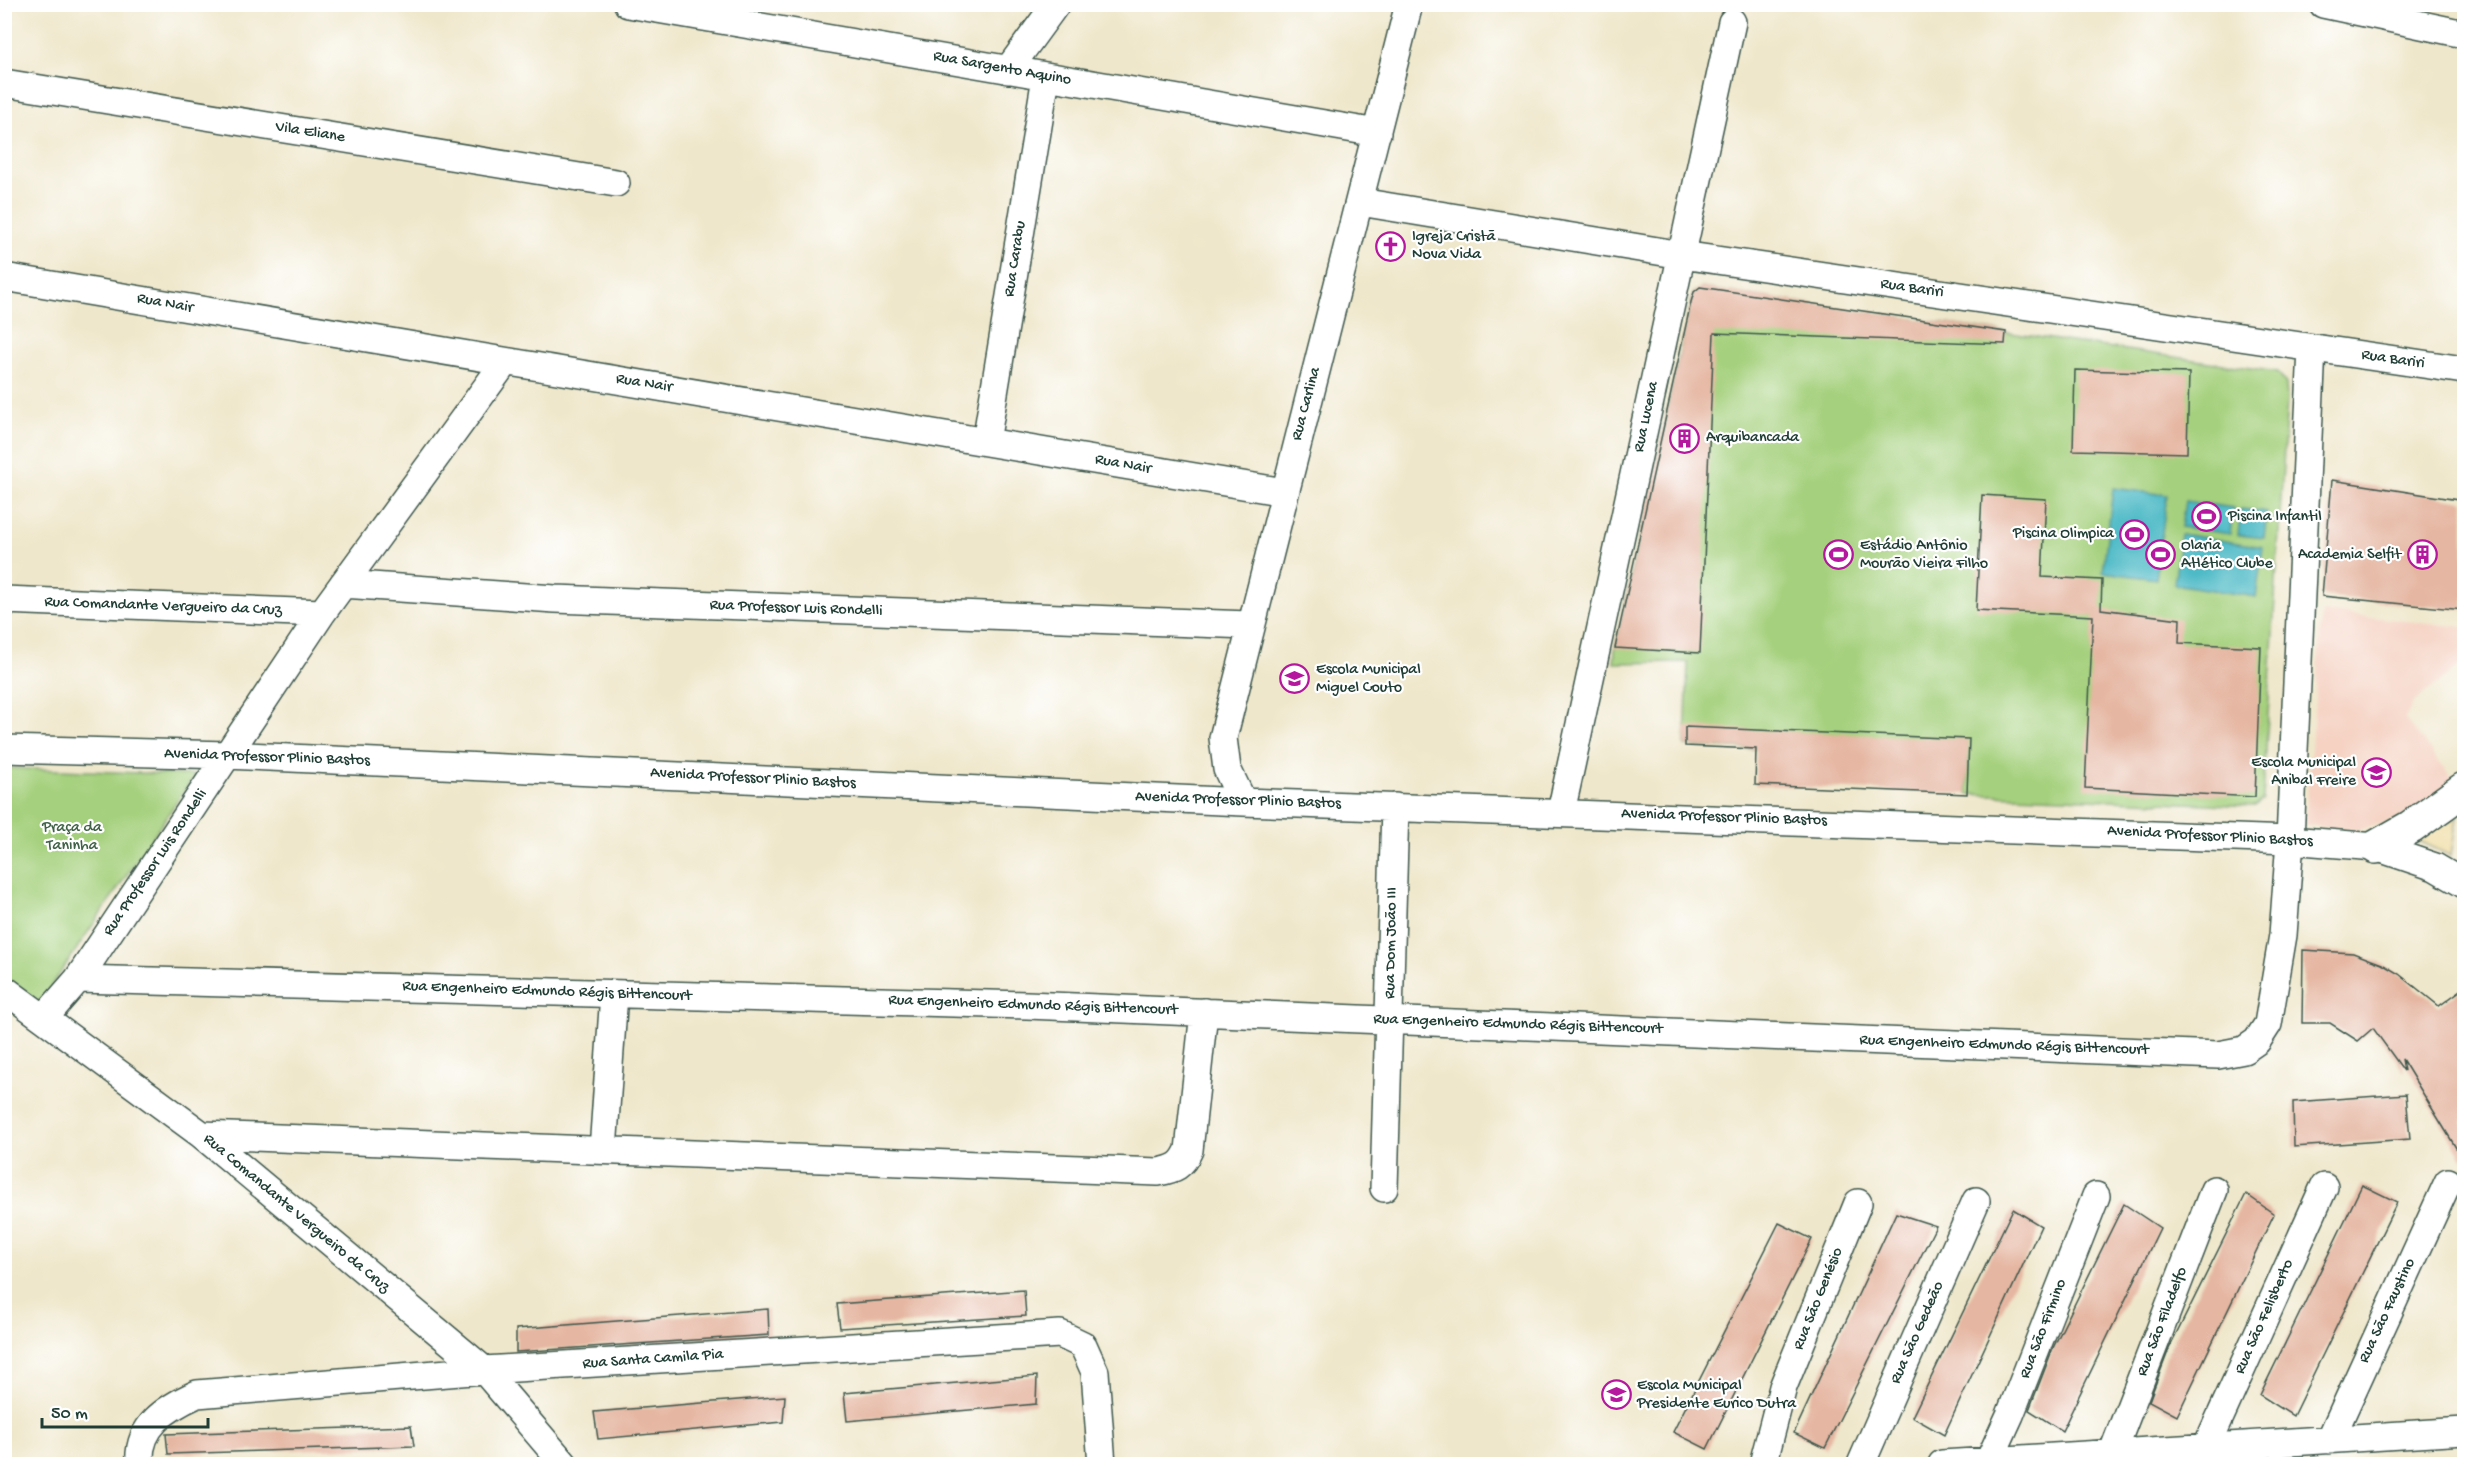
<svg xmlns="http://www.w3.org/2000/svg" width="2469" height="1469" font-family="'Gochi Hand',sans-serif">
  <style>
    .built { fill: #f5d2c2 }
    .green { fill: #a5d07d; stroke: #628658; stroke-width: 1.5 }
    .sand { fill: #eeda9e; stroke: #868c69; stroke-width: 1.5 }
    .water { fill: #4dbac6; stroke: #367c7d; stroke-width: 1.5 }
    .building { fill: #e5b6a1 }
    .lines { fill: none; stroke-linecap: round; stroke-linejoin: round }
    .minor-casing { stroke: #3e564b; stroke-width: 30 }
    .major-casing { stroke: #3e564b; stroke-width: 36 }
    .minor { stroke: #fff; stroke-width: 27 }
    .major { stroke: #fff; stroke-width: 33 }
    .labels { text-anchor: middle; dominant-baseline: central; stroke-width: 4.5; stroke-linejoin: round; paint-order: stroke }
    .street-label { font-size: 16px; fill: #1f3d34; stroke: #fff }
    .poi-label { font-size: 16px; fill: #1f3d34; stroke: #fff; text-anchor: start }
    .park-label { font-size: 16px; fill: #406246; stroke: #fff }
  </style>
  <rect width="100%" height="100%" fill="#fff"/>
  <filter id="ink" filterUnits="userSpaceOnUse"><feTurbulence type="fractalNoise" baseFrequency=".0167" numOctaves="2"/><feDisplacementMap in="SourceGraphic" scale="12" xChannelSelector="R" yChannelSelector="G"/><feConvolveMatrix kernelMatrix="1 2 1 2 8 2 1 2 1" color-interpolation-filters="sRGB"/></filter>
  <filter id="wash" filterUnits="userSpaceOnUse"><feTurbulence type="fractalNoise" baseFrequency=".008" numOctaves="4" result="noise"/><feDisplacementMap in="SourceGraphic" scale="24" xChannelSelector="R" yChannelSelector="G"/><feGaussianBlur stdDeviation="1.35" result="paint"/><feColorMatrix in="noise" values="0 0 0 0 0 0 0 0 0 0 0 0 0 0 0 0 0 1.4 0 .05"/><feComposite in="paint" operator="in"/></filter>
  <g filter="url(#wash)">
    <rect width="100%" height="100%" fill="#efe7cb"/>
    <path class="built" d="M 2322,612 L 2464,627 L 2464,662 L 2413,703 L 2405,719 L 2460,788 L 2424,812 L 2358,830 L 2305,825 Z"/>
    <path class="green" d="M 1701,288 L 2278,372 L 2286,384 L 2287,398 L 2263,799 L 2255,806 L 1967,794 L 1968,758 L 1685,746 L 1688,662 L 1614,663 L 1615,648 L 1691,302 L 1694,292 Z
      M 5,768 L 195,775 L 37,1007 L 5,983 Z"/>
    <path class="sand" d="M 2457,817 L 2451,856 L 2411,837 Z"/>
    <path class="water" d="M 2113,488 L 2167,495 L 2156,579 L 2103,572 Z
      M 2185,501 L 2233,508 L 2230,534 L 2181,527 Z
      M 2241,509 L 2267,512 L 2264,538 L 2238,535 Z
      M 2181,534 L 2263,547 L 2256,597 L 2174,584 Z"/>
    <g id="blocks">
      <path class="building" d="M 1700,287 L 2006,332 L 2005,344 L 1714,333 L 1700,653 L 1615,648 L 1691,302 L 1694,292 Z
        M 2075,370 L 2189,373 L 2187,453 L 2073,450 Z
        M 2332,480 L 2464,501 L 2464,610 L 2322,596 Z
        M 1982,495 L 2046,499 L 2042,577 L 2102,580 L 2101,609 L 2180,619 L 2179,643 L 2261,647 L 2255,797 L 2085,788 L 2093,616 L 1976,610 Z
        M 1685,727 L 1969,739 L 1967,794 L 1755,785 L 1756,749 L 1685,746 Z
        M 2303,950 L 2353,953 L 2382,964 L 2399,974 L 2439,1006 L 2464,988 L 2464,1161 L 2402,1059 L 2404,1071 L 2373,1028 L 2358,1041 L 2330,1023 L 2302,1023 Z
        M 2406,1094 L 2410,1139 L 2294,1147 L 2293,1102 Z
        M 2362,1185 L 2397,1202 L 2293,1416 L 2260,1395 Z
        M 2246,1194 L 2274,1214 L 2177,1416 L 2149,1401 L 2169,1349 Z
        M 2124,1204 L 2160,1228 L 2062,1431 L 2029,1410 L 2053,1348 Z
        M 2013,1209 L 2041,1226 L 1944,1435 L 1912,1417 Z
        M 1896,1213 L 1936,1226 L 1825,1448 L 1794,1433 Z
        M 1779,1223 L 1812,1239 L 1707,1449 L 1673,1432 Z
        M 1024,1290 L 1026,1316 L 840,1328 L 837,1304 Z
        M 768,1309 L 769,1335 L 516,1352 L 516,1329 Z
        M 1037,1376 L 1036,1404 L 847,1421 L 844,1393 Z
        M 785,1396 L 783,1422 L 598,1439 L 594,1412 Z
        M 411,1426 L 414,1446 L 168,1454 L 166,1434 Z"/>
    </g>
  </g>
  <g filter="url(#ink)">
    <use href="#blocks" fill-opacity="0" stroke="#3e564b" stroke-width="1.5"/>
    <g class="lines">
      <defs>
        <path id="minor" d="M 628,4 L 1377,133
          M 2323,4 L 2464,34
          M 1008,70 L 1056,4
          M 4,83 L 616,183
          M 1360,202 L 1682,255 L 2464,370
          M 4,277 L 1284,492
          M 986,442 L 1046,77
          M 343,584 L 555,599 L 1249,625
          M 4,600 L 322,613
          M 4,749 L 227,755 L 1243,802 L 2290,840 L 2376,847 L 2435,867 L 2464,884
          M 1243,802 L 1227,769 L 1223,738 L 1409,4
          M 1561,812 L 1732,22
          M 78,979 L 1027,1005 L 2218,1055 L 2244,1050 L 2257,1041 L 2268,1024 L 2283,935 L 2290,840 L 2312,348
          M 4,989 L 202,1135 L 484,1370 L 564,1464
          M 44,1018 L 78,979 L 322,613 L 505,362
          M 202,1135 L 1158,1172 C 1175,1169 1182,1166 1189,1150 L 1204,1012
          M 603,1150 L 614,994
          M 1384,1188 L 1395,807
          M 2330,1440 L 2448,1182
          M 2206,1448 L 2324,1187
          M 1989,1461 L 2010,1415 L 2096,1196
          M 140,1464 C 137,1426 166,1408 197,1394 L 484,1370 L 1060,1334 L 1083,1345 L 1095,1372 L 1102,1464
          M 1763,1464 L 1783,1387 L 1858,1203
          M 1861,1464 L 1976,1201
          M 1942,1464 L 2464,1431
          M 2114,1464 L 2112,1454 L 2214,1190"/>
        <path id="major" d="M 2376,847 L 2411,827 L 2464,789"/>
      </defs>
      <use href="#minor" class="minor-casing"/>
      <use href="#major" class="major-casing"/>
      <use href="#minor" class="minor"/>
      <use href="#major" class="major"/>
    </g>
  </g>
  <defs>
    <symbol id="church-ring" viewBox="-11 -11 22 22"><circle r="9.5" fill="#fff" stroke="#b5179e" stroke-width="1.5"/><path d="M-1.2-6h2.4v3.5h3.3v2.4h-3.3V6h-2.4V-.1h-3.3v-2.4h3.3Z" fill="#b5179e"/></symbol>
    <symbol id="building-ring" viewBox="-11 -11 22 22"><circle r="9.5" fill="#fff" stroke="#b5179e" stroke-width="1.5"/><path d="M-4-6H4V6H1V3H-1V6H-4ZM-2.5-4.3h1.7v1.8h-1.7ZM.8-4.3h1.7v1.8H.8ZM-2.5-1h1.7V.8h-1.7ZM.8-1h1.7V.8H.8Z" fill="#b5179e"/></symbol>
    <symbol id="stadium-ring" viewBox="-11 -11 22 22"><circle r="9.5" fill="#fff" stroke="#b5179e" stroke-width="1.5"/><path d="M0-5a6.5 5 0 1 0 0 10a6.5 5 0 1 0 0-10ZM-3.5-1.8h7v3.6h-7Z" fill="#b5179e"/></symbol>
    <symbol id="school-ring" viewBox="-11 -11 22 22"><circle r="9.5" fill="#fff" stroke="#b5179e" stroke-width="1.5"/><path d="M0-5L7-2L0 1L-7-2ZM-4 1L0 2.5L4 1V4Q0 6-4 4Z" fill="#b5179e"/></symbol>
  </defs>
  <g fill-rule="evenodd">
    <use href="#church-ring" x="1374" y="230" width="33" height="33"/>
    <use href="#building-ring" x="1668" y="422" width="33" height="33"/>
    <use href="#stadium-ring" x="2190" y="500" width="33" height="33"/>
    <use href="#stadium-ring" x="2118" y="518" width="33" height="33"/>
    <use href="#stadium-ring" x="1822" y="538" width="33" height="33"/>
    <use href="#stadium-ring" x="2144" y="538" width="33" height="33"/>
    <use href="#building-ring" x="2406" y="538" width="33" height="33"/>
    <use href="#school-ring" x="1278" y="662" width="33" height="33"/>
    <use href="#school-ring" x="2360" y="756" width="33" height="33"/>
    <use href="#school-ring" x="1600" y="1378" width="33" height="33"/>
  </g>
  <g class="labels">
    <g class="street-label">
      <text transform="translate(1002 69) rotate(10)">Rua Sargento Aquino</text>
      <text transform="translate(310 133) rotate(9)">Vila Eliane</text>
      <text transform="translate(1016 259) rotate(-81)">Rua Carabu</text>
      <text transform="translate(1912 289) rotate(8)">Rua Bariri</text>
      <text transform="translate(165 304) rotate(10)">Rua Nair</text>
      <text transform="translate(2393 360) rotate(8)">Rua Bariri</text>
      <text transform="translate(644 384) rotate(9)">Rua Nair</text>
      <text transform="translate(1307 404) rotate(-75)">Rua Carlina</text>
      <text transform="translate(1647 417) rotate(-78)">Rua Lucena</text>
      <text transform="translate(1123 465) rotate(10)">Rua Nair</text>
      <text transform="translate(163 607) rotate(2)">Rua Comandante Vergueiro da Cruz</text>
      <text transform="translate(796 609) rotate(2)">Rua Professor Luis Rondelli</text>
      <text transform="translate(267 758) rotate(2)">Avenida Professor Plinio Bastos</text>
      <text transform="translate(753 779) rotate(3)">Avenida Professor Plinio Bastos</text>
      <text transform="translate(1238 801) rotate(2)">Avenida Professor Plinio Bastos</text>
      <text transform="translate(1724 818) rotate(2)">Avenida Professor Plinio Bastos</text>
      <text transform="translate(2210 837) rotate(3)">Avenida Professor Plinio Bastos</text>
      <text transform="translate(156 863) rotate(-56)">Rua Professor Luis Rondelli</text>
      <text transform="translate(1392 943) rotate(-89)">Rua Dom João III</text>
      <text transform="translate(547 992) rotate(2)">Rua Engenheiro Edmundo Régis Bittencourt</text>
      <text transform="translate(1033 1006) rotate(2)">Rua Engenheiro Edmundo Régis Bittencourt</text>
      <text transform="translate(1518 1025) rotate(2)">Rua Engenheiro Edmundo Régis Bittencourt</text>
      <text transform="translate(2004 1046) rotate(2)">Rua Engenheiro Edmundo Régis Bittencourt</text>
      <text transform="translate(296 1214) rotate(40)">Rua Comandante Vergueiro da Cruz</text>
      <text transform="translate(1819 1299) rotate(-68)">Rua São Genésio</text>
      <text transform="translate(2388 1311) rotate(-65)">Rua São Faustino</text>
      <text transform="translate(2265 1317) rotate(-66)">Rua São Felisberto</text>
      <text transform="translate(2163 1322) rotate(-69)">Rua São Filadelfo</text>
      <text transform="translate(2044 1329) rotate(-69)">Rua São Firmino</text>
      <text transform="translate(1918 1333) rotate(-66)">Rua São Gedeão</text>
      <text transform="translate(653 1360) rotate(-4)">Rua Santa Camila Pia</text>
    </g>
    <g class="poi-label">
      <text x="1412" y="237">Igreja Cristã<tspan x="1412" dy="18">Nova Vida</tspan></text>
      <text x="1706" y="438">Arquibancada</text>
      <text x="2228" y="517">Piscina Infantil</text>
      <text x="2114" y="534" text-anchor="end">Piscina Olimpica</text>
      <text x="1860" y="546">Estádio Antônio<tspan x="1860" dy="18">Mourão Vieira Filho</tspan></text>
      <text x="2181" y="546">Olaria<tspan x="2181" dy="18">Atlético Clube</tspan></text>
      <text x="2401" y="555" text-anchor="end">Academia Selfit</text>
      <text x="1316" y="670">Escola Municipal<tspan x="1316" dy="18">Miguel Couto</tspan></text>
      <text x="2356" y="763" text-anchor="end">Escola Municipal<tspan x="2356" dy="18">Anibal Freire</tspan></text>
      <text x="1637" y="1386">Escola Municipal<tspan x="1637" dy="18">Presidente Eurico Dutra</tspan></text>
    </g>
    <g class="park-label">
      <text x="72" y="828">Praça da<tspan x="72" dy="18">Taninha</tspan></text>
    </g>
  </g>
  <rect width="2469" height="1469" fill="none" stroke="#fff" stroke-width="24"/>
  <path d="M42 1418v9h166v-9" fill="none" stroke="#1f3d34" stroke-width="3"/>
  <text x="51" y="1418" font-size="18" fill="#1f3d34" stroke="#ffffff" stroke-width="4.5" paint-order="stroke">50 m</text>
</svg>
